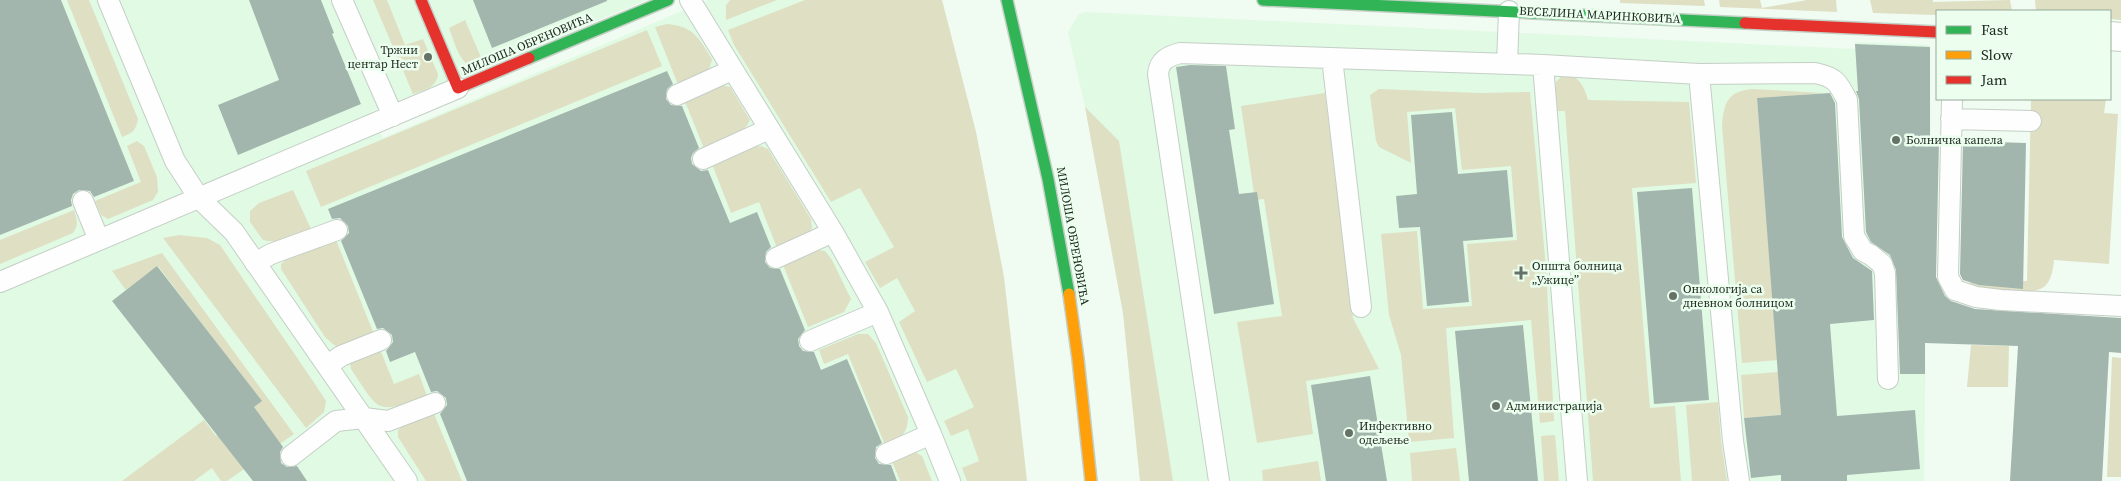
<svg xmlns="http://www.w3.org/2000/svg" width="2121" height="481" font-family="'Source Serif 4',serif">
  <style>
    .built { fill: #e1fae4 }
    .green { fill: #dfdfc3 }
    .building { fill: #a2b6ae }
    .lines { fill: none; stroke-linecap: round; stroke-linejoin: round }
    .lane-casing { stroke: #c4cfc6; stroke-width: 22 }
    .street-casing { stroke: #c4cfc6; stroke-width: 30 }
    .fast-casing { stroke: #c4cfc6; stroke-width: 14 }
    .slow-casing { stroke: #c4cfc6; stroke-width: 14 }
    .jam-casing { stroke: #c4cfc6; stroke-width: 14 }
    .lane { stroke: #fdfefd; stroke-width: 20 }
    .street { stroke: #fdfefd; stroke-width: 28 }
    .fast { stroke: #30b455; stroke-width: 11 }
    .slow { stroke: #ff9f0a; stroke-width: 11 }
    .jam { stroke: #e5322d; stroke-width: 11 }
    .poi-dot { fill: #667168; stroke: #ecffee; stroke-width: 2 }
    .labels { text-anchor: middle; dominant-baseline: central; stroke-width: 5; stroke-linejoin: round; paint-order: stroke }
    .street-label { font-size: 12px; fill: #1b271d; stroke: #ecffee }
    .poi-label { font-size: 12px; fill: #1b271d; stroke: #ecffee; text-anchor: start }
  </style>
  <rect width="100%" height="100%" fill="#f0fbf2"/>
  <path class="built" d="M 0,0 L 646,0 L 484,68 L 371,112 L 383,138 L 708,0 L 942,0 L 976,132 L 1004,277 L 1027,481 L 0,481 Z
    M 1086,12 L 1855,49 L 1855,42 L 1930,45 L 1931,232 L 1927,233 L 1924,481 L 1140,481 L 1123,313 L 1085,107 L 1068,32 L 1079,14 Z"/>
  <path class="green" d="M 67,0 L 89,0 L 138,119 C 136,130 133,133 122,137 Z
    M 373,0 L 387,0 L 405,45 L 423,39 L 438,74 C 437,87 425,90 413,94 Z
    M 730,0 L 777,0 L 726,20 L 726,5 Z
    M 805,0 L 942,0 L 976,132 L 1004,277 L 1027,481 L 967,481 L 962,468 L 979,461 L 968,429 L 951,436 L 944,421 L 974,407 L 956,369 L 927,382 L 899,322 L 915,311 L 897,278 L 880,288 L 865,262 L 894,247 L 860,188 L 831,202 L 734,45 L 728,30 Z
    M 1620,0 L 1704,0 L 1705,6 L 1620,3 Z
    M 1719,0 L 1760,0 L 1762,8 L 1807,0 L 1836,0 L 1837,12 L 1720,7 Z
    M 1870,0 L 1933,0 L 1933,2 L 2010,0 L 2012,11 L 1937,11 L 1937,15 L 1873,13 Z
    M 2035,0 L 2121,0 L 2121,20 L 2110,19 L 2110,11 L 2036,11 Z
    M 465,20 L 483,62 L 531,42 L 533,47 L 477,69 C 459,65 455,43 449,28 Z
    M 667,24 C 693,26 699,38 712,59 C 709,78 695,80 679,87 L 655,27 Z
    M 647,30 L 662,66 L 321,207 L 306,171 Z
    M 1571,75 C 1581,80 1585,89 1588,100 L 1689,102 L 1696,183 L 1632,188 L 1650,408 L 1675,406 L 1681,481 L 1593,481 L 1565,111 L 1554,111 L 1556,82 L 1562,76 Z
    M 721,85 L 730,87 L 750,120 C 742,137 721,143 705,151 L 684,99 Z
    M 1379,89 L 1480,93 L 1530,92 L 1546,268 L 1554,421 L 1540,423 L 1531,320 L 1446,328 L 1454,438 L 1409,442 L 1401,355 L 1389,315 L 1381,234 L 1417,231 L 1423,309 L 1472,306 L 1467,244 L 1517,240 L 1511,166 L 1462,170 L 1455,108 L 1407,112 L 1411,163 L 1379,147 L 1376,141 L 1370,95 Z
    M 1753,89 L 1824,93 L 1757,99 L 1778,360 L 1742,363 L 1722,126 C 1724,103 1727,91 1753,89 Z
    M 1325,93 L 1353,318 L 1379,369 L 1306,381 L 1313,434 L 1257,443 L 1237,322 L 1282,316 L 1264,199 L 1255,200 L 1241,106 Z
    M 2031,99 L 2106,99 L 2104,113 L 2118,114 L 2109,264 L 2054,260 C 2053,269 2052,279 2045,286 C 2034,296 1993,294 1979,289 C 1975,288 1970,283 1967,280 L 2027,281 Z
    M 1085,107 L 1119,141 L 1173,481 L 1140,481 L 1123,313 Z
    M 137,141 L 144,146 L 157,177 L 158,192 L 153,200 L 108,219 L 101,215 L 95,201 L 141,182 L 127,146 Z
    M 761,146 L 768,149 L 811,219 L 812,228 L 807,234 L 777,248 L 759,202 L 731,213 L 712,164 L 751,147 Z
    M 293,190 L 311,229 C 296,235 279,245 263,240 L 250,222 L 250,211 L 259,203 Z
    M 74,210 C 77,220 79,224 73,233 L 0,264 L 0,240 Z
    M 179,235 L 207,238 L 220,245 L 315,384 L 326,401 L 324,412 L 306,428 L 163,238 Z
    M 336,240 L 374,334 L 341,347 L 334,345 L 325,337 L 281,269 L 281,264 L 286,260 Z
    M 816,250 L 825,251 L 832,260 L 851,299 L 844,312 L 808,327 L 783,265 Z
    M 162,253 L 294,434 L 227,481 L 221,481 L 212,468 L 194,481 L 122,481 L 204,420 L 216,436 L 261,401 L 158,266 L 126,290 L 112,271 Z
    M 858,334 L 868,334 L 876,343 L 908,417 C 907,436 901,437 885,445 L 848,354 L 824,364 L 819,350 Z
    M 1971,345 L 2009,346 L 2008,387 L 1967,387 Z
    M 380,349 L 394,384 L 419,374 L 427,396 C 376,414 381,414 351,369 L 350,363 Z
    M 2112,357 L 2121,358 L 2121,477 L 2107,477 Z
    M 1778,372 L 1781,415 L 1744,418 L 1741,375 Z
    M 1718,402 L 1721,441 L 1727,481 L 1692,481 L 1686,405 Z
    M 434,414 L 462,481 L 426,481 L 398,437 L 398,430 L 403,426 Z
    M 1555,435 L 1559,481 L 1544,481 L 1541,436 Z
    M 1456,448 L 1460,481 L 1412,481 L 1410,453 Z
    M 915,452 L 922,456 L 932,481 L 900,481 L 892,461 Z
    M 1318,461 L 1321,481 L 1263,481 L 1262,470 Z"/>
  <path class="building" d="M 0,0 L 61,0 L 134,181 L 94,197 L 90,191 L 79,190 L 73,194 L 71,200 L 72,206 L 0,235 Z
    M 249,0 L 321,0 L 334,33 L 332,34 L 361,104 L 238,155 L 218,105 L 279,80 Z
    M 473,0 L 607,0 L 607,1 L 492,48 Z
    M 1855,44 L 1930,47 L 1930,140 L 1939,141 L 1936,277 L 1945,296 L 1951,301 L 1975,309 L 2121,318 L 2121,353 L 2109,352 L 2102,481 L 2010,481 L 2018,346 L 1925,343 L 1925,374 L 1900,374 L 1896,270 L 1890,255 L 1871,242 L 1866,232 L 1859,99 L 1856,91 L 1858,91 Z
    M 1190,65 L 1226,66 L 1235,129 L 1229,130 L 1239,194 L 1257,192 L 1274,304 L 1214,314 L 1176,67 Z
    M 667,71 L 673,84 L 667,89 L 666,99 L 671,105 L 682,106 L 699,148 L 693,153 L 691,158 L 692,164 L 701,171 L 708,170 L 730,223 L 757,212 L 771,247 L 766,252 L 765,262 L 770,268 L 780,269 L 805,330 L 798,339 L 799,346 L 803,351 L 814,352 L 821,370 L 847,359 L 882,443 L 876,447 L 875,458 L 879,464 L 891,465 L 897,481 L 467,481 L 440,414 L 447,405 L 446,398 L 437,391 L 431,392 L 415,352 L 390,362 L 386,351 L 393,342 L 392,335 L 383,328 L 377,329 L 341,241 L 349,233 L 348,226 L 340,218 L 332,219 L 328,209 Z
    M 1830,93 L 1835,103 L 1842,237 L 1853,258 L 1872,271 L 1874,320 L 1830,324 L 1837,416 L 1915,410 L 1920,469 L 1847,475 L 1847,481 L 1781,481 L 1781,475 L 1751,478 L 1744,418 L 1781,415 L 1757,98 Z
    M 1452,112 L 1458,174 L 1507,170 L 1513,237 L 1463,241 L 1469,302 L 1427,306 L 1420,227 L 1399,228 L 1396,196 L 1417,194 L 1411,115 Z
    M 1963,141 L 2026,143 L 2023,289 L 1979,285 L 1963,280 L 1960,274 Z
    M 1692,188 L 1709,400 L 1654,404 L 1637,192 Z
    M 157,266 L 262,401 L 254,407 L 283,447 L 280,452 L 281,463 L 287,467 L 297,466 L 307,481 L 253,481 L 112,301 Z
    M 1523,325 L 1538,481 L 1469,481 L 1455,331 Z
    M 1370,376 L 1387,481 L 1326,481 L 1311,385 Z"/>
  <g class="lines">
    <defs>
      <path id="lane" d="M 108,0 L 175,161 L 199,198 L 234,232 L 407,481
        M 342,0 L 393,116
        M 690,0 L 833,232 L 878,312 L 931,434 L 950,481
        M 1332,58 L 1361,307
        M 1507,64 L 1509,11
        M 1543,65 L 1577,481
        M 1699,74 L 1733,441 L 1739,481
        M 677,95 L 732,70
        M 1952,99 L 1948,277 L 1955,290 L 1976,297 L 2001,300 L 2121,306
        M 1951,119 L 2031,121
        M 703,159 L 769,129
        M 83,201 L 99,240
        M 776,258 L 833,232
        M 255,263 L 271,254 L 337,230
        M 0,282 L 458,88
        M 810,341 L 878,312
        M 327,366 L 341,356 L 381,340
        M 886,454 L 931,434
        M 291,456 L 336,421 L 364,418 L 388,421 L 435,403
        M 1219,481 L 1158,74 C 1159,60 1169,56 1180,53 L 1543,65 L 1699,74 L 1815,73 C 1835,77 1838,82 1847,100 L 1854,236 L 1863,251 L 1871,255 L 1882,264 L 1885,273 L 1888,379"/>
      <path id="street" d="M 2110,36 L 2121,37"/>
      <path id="fast" d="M 1007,0 L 1048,179 L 1069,294
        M 1263,0 L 1745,23
        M 529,58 L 668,0"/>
      <path id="slow" d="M 1069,294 L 1078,359 L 1091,481"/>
      <path id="jam" d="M 421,0 L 458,88 L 529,58
        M 1745,23 L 1937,32"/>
    </defs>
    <use href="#lane" class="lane-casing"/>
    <use href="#street" class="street-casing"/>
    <use href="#fast" class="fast-casing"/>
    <use href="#slow" class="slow-casing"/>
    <use href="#jam" class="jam-casing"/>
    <use href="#lane" class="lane"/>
    <use href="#street" class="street"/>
    <use href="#fast" class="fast"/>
    <use href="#slow" class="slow"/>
    <use href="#jam" class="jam"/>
  </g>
  <g class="poi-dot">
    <circle cx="428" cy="57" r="5"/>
    <circle cx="1896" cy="140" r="5"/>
    <path d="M1518.5 265.5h5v5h5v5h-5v5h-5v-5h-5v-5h5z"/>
    <circle cx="1673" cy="296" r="5"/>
    <circle cx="1496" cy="406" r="5"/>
    <circle cx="1349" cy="433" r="5"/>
  </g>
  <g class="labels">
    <g class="street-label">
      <text transform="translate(1600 15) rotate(3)">ВЕСЕЛИНА МАРИНКОВИЋА</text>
      <text transform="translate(527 44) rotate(-23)">МИЛОША ОБРЕНОВИЋА</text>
      <text transform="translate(1073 236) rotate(80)">МИЛОША ОБРЕНОВИЋА</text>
    </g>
    <g class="poi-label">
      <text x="418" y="50" text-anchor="end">Тржни<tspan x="418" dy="14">центар Нест</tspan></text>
      <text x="1906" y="140">Болничка капела</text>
      <text x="1532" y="266">Општа болница<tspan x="1532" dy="14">„Ужице”</tspan></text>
      <text x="1683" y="289">Онкологија са<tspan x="1683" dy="14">дневном болницом</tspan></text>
      <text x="1506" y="406">Администрација</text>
      <text x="1359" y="426">Инфективно<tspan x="1359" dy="14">одељење</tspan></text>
    </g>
  </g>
  <rect x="1936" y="10" width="175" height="90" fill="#ecffee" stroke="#98a99a"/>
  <rect x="1946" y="26" width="25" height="8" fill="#30b455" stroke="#98a99a"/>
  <text x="1981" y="35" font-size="15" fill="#1b271d">Fast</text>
  <rect x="1946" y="51" width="25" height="8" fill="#ff9f0a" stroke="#98a99a"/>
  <text x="1981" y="60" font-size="15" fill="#1b271d">Slow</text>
  <rect x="1946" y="76" width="25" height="8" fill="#e5322d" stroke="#98a99a"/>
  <text x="1981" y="85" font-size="15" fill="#1b271d">Jam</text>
</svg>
